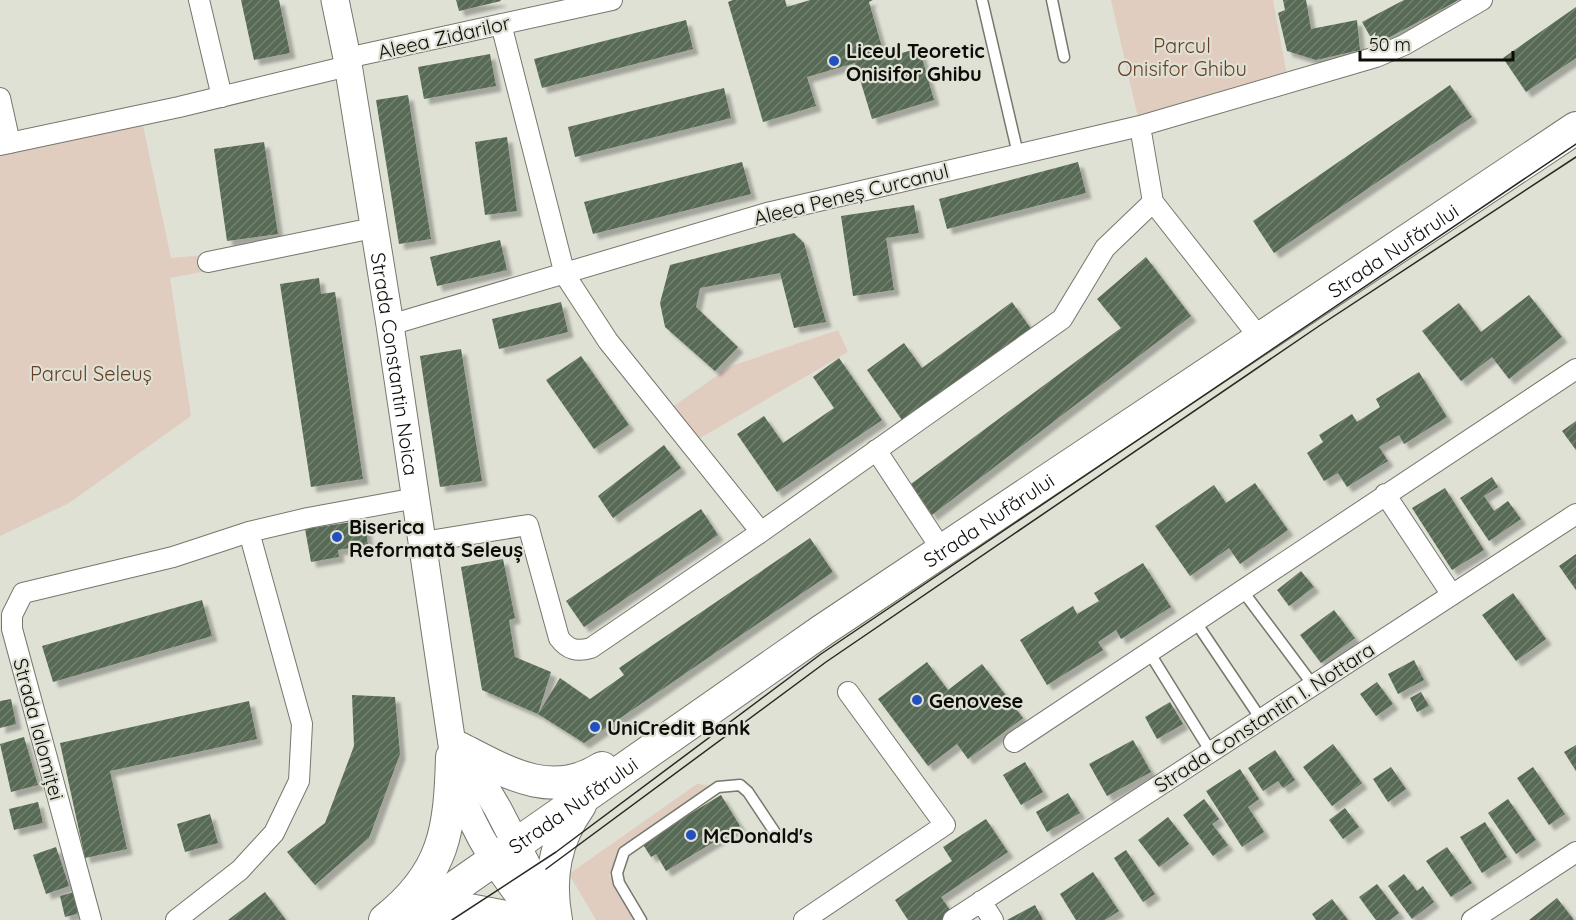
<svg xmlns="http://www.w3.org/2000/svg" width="1576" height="920" font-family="Quicksand,sans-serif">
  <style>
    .green { fill: #e1ccc0 }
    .building { fill: url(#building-hatch); filter: url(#shadow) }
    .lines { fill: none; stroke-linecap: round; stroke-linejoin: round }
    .lane-casing { stroke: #76776d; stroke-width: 13 }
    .street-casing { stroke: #76776d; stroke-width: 22 }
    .secondary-casing { stroke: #76776d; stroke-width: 29 }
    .primary-casing { stroke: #76776d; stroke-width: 34 }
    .lane { stroke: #fff; stroke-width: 10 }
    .street { stroke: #fff; stroke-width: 20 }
    .secondary { stroke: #fff; stroke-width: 27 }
    .primary { stroke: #fff; stroke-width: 32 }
    .tram { stroke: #292924; stroke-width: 1.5 }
    .poi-dot { fill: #2250be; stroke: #dfe1d5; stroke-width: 2 }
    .labels { text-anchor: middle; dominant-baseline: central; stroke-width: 4.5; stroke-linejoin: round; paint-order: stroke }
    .street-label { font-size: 20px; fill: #0c0c08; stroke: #dfe1d5 }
    .park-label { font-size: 20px; fill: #673d23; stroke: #dfe1d5 }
    .poi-label { font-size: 20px; font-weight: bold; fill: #0c0c08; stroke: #dfe1d5; text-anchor: start }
  </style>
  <defs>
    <pattern id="building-hatch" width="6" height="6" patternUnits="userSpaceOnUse" patternTransform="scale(1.5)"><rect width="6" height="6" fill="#576a54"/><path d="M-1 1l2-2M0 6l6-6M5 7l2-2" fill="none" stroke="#748171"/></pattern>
    <filter id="shadow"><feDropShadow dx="5.5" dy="5.5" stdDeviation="1.5" flood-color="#0004"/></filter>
  </defs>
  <rect width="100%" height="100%" fill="#dfe1d5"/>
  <path class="green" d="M 1111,0 L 1273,0 L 1288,81 L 1140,126 Z
    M 141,116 L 171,258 L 205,255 L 207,271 L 170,278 L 191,416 L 69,503 L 0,536 L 0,145 Z
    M 838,330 L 848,352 L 690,444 L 665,412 L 731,366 Z
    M 697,784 L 713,786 L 620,851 L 609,875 L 639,920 L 596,920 L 569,874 Z"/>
  <path class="building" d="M 241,0 L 279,0 L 290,53 L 254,60 Z
    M 456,0 L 500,0 L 501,1 L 459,11 Z
    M 733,0 L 785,0 L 787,7 L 810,0 L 873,0 L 869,2 L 885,58 L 919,48 L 934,100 L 872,119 L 855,63 L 807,77 L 816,106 L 763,122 L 728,2 Z
    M 1283,0 L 1306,0 L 1311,29 L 1357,20 L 1360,50 L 1316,60 L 1287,51 L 1278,13 L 1285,10 Z
    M 1404,0 L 1459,0 L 1375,45 L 1362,22 Z
    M 1576,7 L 1576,58 L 1526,92 L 1503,58 Z
    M 686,20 L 693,49 L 542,88 L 534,59 Z
    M 490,54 L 496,86 L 424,99 L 418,67 Z
    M 1450,85 L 1472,117 L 1274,253 L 1253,221 Z
    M 724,88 L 731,118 L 575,157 L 568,127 Z
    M 408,95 L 431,239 L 399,244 L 376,100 Z
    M 507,137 L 517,211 L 485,215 L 475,142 Z
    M 264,142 L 278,234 L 227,241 L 214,149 Z
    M 742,162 L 751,194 L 593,234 L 584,202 Z
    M 1078,162 L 1086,193 L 947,229 L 939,199 Z
    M 914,205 L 919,233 L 886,238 L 894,290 L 853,296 L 841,216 Z
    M 794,233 L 804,243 L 826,322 L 794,328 L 780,273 L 700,288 L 696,307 L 738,347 L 715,371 L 665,327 L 660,303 L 670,265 Z
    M 500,240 L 507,270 L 437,286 L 430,257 Z
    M 1146,257 L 1191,316 L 932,515 L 911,484 L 1121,328 L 1097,299 Z
    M 319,278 L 321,294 L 335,292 L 363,479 L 311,487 L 280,284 Z
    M 1529,295 L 1562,337 L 1509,379 L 1492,357 L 1461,381 L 1422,331 L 1459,303 L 1481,332 Z
    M 561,302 L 568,332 L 499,349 L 492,319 Z
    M 1012,302 L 1032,330 L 904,423 L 867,370 L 904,343 L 922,368 Z
    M 461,349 L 482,481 L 440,487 L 420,356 Z
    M 581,356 L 629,425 L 594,449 L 546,380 Z
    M 839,358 L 882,420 L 777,492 L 737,434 L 764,416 L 783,443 L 834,408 L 813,377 Z
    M 1419,372 L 1447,417 L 1404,444 L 1399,435 L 1379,447 L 1388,461 L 1347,487 L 1338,473 L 1324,481 L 1307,453 L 1323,442 L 1319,435 L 1352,414 L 1357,422 L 1380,407 L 1376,399 Z
    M 1576,421 L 1576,450 L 1562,431 Z
    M 664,445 L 681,468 L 613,518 L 598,496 Z
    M 1492,477 L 1498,487 L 1484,496 L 1494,511 L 1508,501 L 1521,519 L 1489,541 L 1460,498 Z
    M 1255,483 L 1288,530 L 1240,564 L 1229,548 L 1190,576 L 1155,526 L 1214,485 L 1226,503 Z
    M 1445,488 L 1484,550 L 1452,570 L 1412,508 Z
    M 701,509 L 718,535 L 584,627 L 566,601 Z
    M 365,520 L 368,545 L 338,550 L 339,557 L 311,562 L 305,529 Z
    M 810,538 L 833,572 L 584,743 L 538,714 L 560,678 L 590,699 L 624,675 L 619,668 Z
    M 1576,554 L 1576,590 L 1559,566 Z
    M 503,559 L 515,618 L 509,620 L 515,657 L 551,672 L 538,714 L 482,690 L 461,567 Z
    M 1143,563 L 1171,607 L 1121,639 L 1116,630 L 1098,642 L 1103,650 L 1047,685 L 1020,640 L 1073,606 L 1077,614 L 1099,601 L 1094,593 Z
    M 1301,571 L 1314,587 L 1289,606 L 1277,590 Z
    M 1513,593 L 1546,639 L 1516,661 L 1482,615 Z
    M 202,600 L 212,636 L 53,682 L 42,646 Z
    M 1334,610 L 1355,638 L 1321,663 L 1300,635 Z
    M 1414,660 L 1424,680 L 1398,694 L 1388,674 Z
    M 927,662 L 948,690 L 982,664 L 1023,718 L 968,759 L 957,744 L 928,766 L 878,699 Z
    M 1377,682 L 1393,704 L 1376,716 L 1360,694 Z
    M 1421,692 L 1429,706 L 1417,712 L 1410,698 Z
    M 352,695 L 395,697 L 400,754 L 369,838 L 315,885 L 287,852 L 325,823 L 354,746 Z
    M 11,699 L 16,724 L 0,728 L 0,701 Z
    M 249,701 L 257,739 L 110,771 L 127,849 L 85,858 L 60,743 Z
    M 1170,702 L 1183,724 L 1157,739 L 1145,717 Z
    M 24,737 L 38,785 L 11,792 L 0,744 Z
    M 1133,740 L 1151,772 L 1107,796 L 1089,764 Z
    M 1333,744 L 1362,783 L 1332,806 L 1303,767 Z
    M 1576,745 L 1576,771 L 1564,752 Z
    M 1275,750 L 1295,780 L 1283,788 L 1278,781 L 1263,791 L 1248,768 Z
    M 1025,762 L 1043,792 L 1021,805 L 1003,775 Z
    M 1391,767 L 1406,789 L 1388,802 L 1373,779 Z
    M 1533,767 L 1565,814 L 1549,825 L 1517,778 Z
    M 1240,769 L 1259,799 L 1248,807 L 1264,832 L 1242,847 L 1206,791 Z
    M 1068,793 L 1080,813 L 1047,832 L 1036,812 Z
    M 721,795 L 740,826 L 666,871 L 656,854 L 651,857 L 642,843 Z
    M 1204,799 L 1219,819 L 1212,824 L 1228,845 L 1213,856 L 1183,815 Z
    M 1508,799 L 1536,840 L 1516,854 L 1488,813 Z
    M 38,802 L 43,823 L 14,830 L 9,809 Z
    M 1345,808 L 1359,827 L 1343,839 L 1329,820 Z
    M 210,814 L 218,843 L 185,852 L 177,824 Z
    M 1168,817 L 1189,844 L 1159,867 L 1138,840 Z
    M 986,819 L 1008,852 L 941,897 L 952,913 L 941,920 L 908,920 L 895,900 L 952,861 L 943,847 Z
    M 1485,822 L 1507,857 L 1482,873 L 1460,837 Z
    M 56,847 L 69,886 L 46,894 L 33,855 Z
    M 1447,847 L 1472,883 L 1451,897 L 1426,861 Z
    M 1126,850 L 1155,894 L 1143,902 L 1114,858 Z
    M 1093,872 L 1119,911 L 1105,920 L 1076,920 L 1060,894 Z
    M 1404,874 L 1417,891 L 1423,886 L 1434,902 L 1412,919 L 1388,886 Z
    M 1377,884 L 1399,913 L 1390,920 L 1376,920 L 1359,897 Z
    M 74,892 L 80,913 L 65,917 L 60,896 Z
    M 265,892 L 286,920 L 228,920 Z
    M 1557,898 L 1574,920 L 1529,920 Z
    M 1332,899 L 1348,920 L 1316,920 L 1312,914 Z
    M 1035,905 L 1043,920 L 1007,920 Z"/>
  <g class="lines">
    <defs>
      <path id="lane" d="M 982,0 L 1018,154
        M 1052,0 L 1064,57
        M 1242,590 L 1313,685
        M 1195,621 L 1261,719
        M 1149,652 L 1211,752
        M 641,920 L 619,883 L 617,873 L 624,852 L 718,787 L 740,785 L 748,792 L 778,837"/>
      <path id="street" d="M 199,0 L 222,97
        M 501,24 L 565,275 L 608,341 L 761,532
        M 347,58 L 612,0
        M 0,98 L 10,143
        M 1140,126 L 1153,202 L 1259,337
        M 0,145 L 179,107 L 348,66
        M 208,262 L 373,228
        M 390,325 L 767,213 L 1140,126 L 1376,57 L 1404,45 L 1482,0
        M 876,450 L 942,550
        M 1385,494 L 1452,595
        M 423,542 L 528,525 L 559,638 C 568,650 577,652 591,648 L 761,532 L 1062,319 L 1105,248 L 1153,202
        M 1014,742 L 1576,369
        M 981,901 L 993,920
        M 91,920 L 12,629 L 12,615 L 23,593 L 173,557 L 249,532 L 308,518 L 416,498
        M 176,920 L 240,870 L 274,833 L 299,781 L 302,724 L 249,532
        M 804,920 L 945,825 L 848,692
        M 953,920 L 1576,514
        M 1472,920 L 1576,852"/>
      <g id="secondary">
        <path id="s1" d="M 335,0 L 347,58 L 390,325 L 458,785 C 474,835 505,879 538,920"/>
        <path d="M 461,746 L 498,809 L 554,918"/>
      </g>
      <g id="primary">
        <path d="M 465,751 C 511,775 554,799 602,768"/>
        <path d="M 419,917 L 469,910 L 521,920"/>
        <path d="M 385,920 C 445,873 450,829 452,757"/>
        <path id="s2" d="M 408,920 L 823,630 L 1576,128"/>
        <path d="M 556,920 C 548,877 555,840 580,805"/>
      </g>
    </defs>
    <use href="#lane" class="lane-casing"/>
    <use href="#street" class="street-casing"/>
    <use href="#secondary" class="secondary-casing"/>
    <use href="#primary" class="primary-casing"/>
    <use href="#lane" class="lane"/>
    <use href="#street" class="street"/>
    <use href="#secondary" class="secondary"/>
    <use href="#primary" class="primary"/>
    <path class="tram" d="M 546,869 L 826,662 L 1319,326 L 1576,157
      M 452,920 L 556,852 L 821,654 L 1576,144"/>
  </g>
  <g class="poi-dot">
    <circle cx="834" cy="61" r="6"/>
    <circle cx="337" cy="537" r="6"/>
    <circle cx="917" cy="700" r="6"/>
    <circle cx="595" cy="727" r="6"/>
    <circle cx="691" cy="835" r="6"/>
  </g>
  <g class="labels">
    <g class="street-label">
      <text transform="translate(444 37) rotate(-13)">Aleea Zidarilor</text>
      <text transform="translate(851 194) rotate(-14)">Aleea Peneș Curcanul</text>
      <text stroke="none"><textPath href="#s2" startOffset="1191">Strada Nufărului</textPath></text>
      <text stroke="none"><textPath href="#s1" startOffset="369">Strada Constantin Noica</textPath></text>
      <text stroke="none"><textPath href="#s2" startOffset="705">Strada Nufărului</textPath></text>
      <text transform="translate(1264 717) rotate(-33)">Strada Constantin I. Nottara</text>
      <text transform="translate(39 729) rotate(75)">Strada Ialomiței</text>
      <text stroke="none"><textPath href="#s2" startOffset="201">Strada Nufărului</textPath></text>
    </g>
    <g class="park-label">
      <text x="1182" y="45">Parcul<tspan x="1182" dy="23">Onisifor Ghibu</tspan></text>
      <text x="91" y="373">Parcul Seleuș</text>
    </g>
    <g class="poi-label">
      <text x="846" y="50">Liceul Teoretic<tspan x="846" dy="23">Onisifor Ghibu</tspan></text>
      <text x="349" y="526">Biserica<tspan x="349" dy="23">Reformată Seleuș</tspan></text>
      <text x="929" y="700">Genovese</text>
      <text x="607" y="727">UniCredit Bank</text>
      <text x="703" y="835">McDonald's</text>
    </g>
  </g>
  <path d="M1360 51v9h153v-9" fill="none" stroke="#0c0c08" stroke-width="3"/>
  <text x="1369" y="51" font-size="18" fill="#0c0c08" stroke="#dfe1d5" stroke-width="4.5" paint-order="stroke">50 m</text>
</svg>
